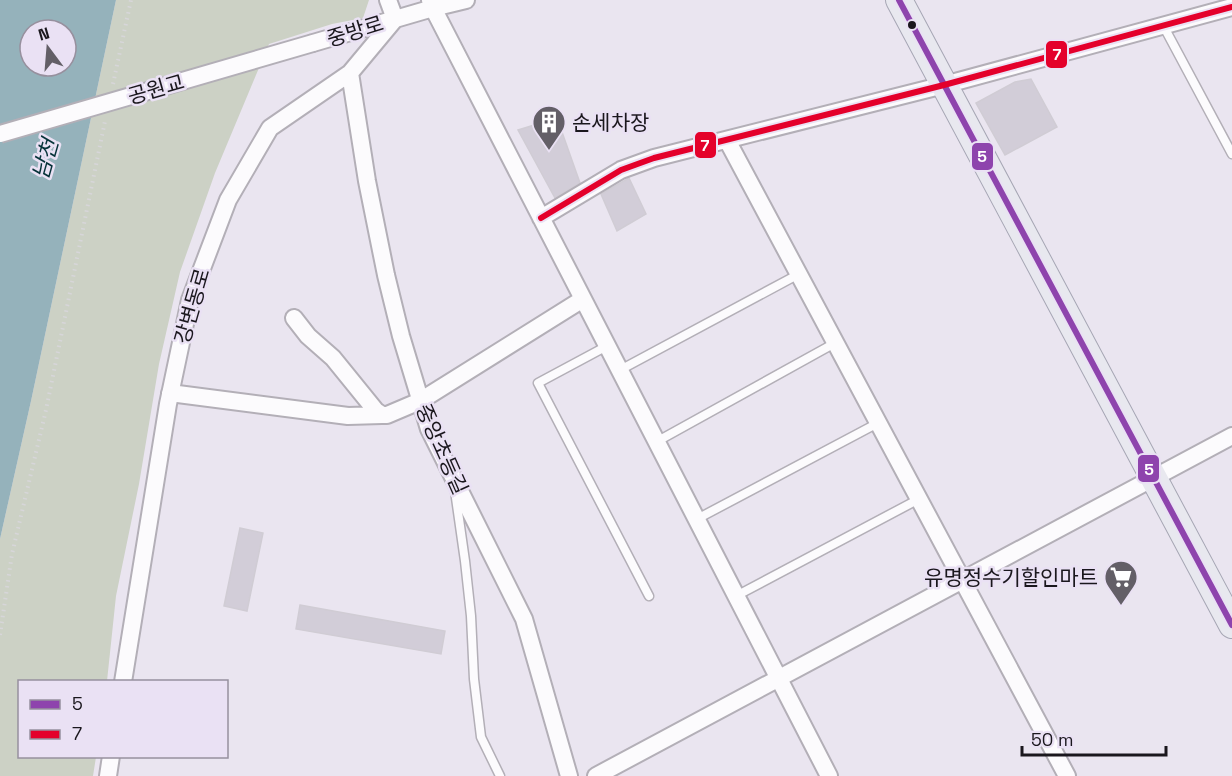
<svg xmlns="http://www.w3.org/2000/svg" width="1232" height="776" font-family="'Space Grotesk','Noto Sans KR',sans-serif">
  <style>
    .green { fill: #ccd1c5 }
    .water { fill: #95b2bb; fill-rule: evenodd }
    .building { fill: #d2cdd8; stroke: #d0ccd4; stroke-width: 1.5 }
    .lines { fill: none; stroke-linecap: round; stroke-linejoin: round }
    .service-casing { stroke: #b3afb7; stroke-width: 11 }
    .minor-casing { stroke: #b3afb7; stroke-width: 20 }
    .primary-casing { stroke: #a6a6b4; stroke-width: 28 }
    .path { stroke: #d7d6d9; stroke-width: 4; stroke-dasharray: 1.5 4.5; stroke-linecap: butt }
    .service { stroke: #fcfbfd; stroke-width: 8 }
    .minor { stroke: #fcfbfd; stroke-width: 16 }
    .primary { stroke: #e8e8ef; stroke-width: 26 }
    .minor-bridge-casing { stroke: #b3afb7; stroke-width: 20; stroke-linecap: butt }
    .minor-bridge { stroke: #fcfbfd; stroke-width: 16 }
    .bus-1-casing { stroke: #eae1f4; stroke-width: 10 }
    .bus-2-casing { stroke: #eae1f4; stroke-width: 10 }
    .bus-1 { stroke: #8e44ad; stroke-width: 6 }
    .bus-2 { stroke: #e4002b; stroke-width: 6 }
    .bus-dot { fill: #1a171d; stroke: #eae1f4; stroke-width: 2 }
    .labels { text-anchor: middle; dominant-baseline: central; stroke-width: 5; stroke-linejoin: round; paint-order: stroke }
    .street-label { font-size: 21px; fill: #1a171d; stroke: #eae1f4 }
    .poi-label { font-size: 21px; fill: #1a171d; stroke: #eae1f4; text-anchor: start }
    .water-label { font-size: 22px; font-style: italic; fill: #063239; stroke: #eae1f4 }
    .line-badge { stroke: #eae1f4; stroke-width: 2 }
    .badge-label { font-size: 16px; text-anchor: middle; font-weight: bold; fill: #fff }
  </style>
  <rect width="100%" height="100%" fill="#eae5f0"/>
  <path class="green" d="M 116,0 L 369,0 L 363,18 L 332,24 L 269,44 L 215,173 L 180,272 L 159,364 L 139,484 L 116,596 L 107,681 L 20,682 L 20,756 L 96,757 L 93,776 L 0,776 L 0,539 L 31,401 Z"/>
  <path class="water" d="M 0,0 L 116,0 L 31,401 L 0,539 ZM 30,30 L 66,30 L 66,66 L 30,66 Z"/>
  <path class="building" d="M 1031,79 L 1057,127 L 1005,155 L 976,103 L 1015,82 Z
    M 557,118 L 580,183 L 555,198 L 518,130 Z
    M 629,178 L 646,214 L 617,231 L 601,194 Z
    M 240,528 L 263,533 L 247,611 L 224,606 Z
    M 300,605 L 445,631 L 441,654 L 296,629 Z"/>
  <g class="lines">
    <defs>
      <path id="service" d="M 1164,27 L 1232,154
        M 607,346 L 538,383 L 649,596
        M 620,370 L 799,274
        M 656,442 L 835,343
        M 455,491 L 465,561 L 471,616 L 474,679 L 481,737 L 500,776
        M 697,519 L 878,423
        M 736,596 L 919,499"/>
      <path id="minor" d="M 430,0 L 433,8 L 829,776
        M 313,43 L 433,8 L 466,0
        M 350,73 L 367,181 L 386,275 L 401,336 L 429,429 L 524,619 L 569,776
        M 727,140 L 1067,776
        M 541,218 L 621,170 L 654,158 L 944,85 L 1232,7
        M 294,318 L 308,336 L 333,358 L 376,411 L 382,415 L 387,415 L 420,401 L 583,299
        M 170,393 L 348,416 L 382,415
        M 123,682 L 168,404 L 190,300 L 228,200 L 270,128 L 350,73 L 395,19 L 388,0
        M 108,776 L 111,756
        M 596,776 L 1232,436"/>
      <path id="primary" d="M 899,0 L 1232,625"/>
    </defs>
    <use href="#service" class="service-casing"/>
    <use href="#minor" class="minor-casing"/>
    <use href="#primary" class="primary-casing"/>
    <path class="path" d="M 113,84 L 131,0
      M 0,635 L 12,554 L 46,410 L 105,121"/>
    <use href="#service" class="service"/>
    <use href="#minor" class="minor"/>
    <use href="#primary" class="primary"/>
    <defs>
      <path id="minor-bridge" d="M 0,134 L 313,43"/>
    </defs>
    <use href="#minor-bridge" class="minor-bridge-casing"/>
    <use href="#minor-bridge" class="minor-bridge"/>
    <defs>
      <path id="bus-1" d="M 899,0 L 1232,625"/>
      <path id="bus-2" d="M 541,218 L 621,170 L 654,158 L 944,85 L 1232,7"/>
    </defs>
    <use href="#bus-1" class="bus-1-casing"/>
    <use href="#bus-2" class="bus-2-casing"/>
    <use href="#bus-1" class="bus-1"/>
    <use href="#bus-2" class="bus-2"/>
  </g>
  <defs>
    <symbol id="building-pin" viewBox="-11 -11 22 30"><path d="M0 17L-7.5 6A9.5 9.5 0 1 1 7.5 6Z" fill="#635f67" stroke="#eae1f4"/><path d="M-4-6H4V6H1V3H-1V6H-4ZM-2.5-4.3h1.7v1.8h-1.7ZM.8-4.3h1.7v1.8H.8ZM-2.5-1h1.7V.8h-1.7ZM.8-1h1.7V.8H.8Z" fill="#fff"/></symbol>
    <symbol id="supermarket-pin" viewBox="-11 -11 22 30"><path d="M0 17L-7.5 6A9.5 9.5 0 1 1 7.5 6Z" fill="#635f67" stroke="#eae1f4"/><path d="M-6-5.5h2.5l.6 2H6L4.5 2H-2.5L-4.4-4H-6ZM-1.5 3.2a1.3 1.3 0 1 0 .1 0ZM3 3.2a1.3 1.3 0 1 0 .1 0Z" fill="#fff"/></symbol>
  </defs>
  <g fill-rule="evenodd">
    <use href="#building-pin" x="530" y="103" width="38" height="52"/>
    <use href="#supermarket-pin" x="1102" y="558" width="38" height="52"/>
  </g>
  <circle class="bus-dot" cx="912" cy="25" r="5"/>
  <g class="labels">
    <g class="street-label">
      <text transform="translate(355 31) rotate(-17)">중방로</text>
      <text transform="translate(156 89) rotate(-16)">공원교</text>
      <text transform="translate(192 306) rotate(-74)">강변동로</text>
      <text transform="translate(442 449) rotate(66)">중앙초등길</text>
    </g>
    <g class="poi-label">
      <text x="572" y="122">손세차장</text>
      <text x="1098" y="577" text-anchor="end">유명정수기할인마트</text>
    </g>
    <g class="water-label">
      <text transform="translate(45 159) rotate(-74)">남천</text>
    </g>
  </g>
  <g class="line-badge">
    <rect x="1045" y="40" width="23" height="29" rx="6" fill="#e4002b"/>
    <rect x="694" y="131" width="23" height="28" rx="6" fill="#e4002b"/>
    <rect x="971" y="142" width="23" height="29" rx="6" fill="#8e44ad"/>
    <rect x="1137" y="454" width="23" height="29" rx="6" fill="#8e44ad"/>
  </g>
  <g class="badge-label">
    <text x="1057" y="60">7</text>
    <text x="705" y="151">7</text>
    <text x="982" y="162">5</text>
    <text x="1149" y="475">5</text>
  </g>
  <rect x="18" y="680" width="210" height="78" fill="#eae1f4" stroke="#97909e" stroke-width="1.5"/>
  <rect x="30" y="700" width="30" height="9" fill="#8e44ad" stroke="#97909e" stroke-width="1.5"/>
  <text x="72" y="710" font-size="18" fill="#1a171d">5</text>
  <rect x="30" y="730" width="30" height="9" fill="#e4002b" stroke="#97909e" stroke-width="1.5"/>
  <text x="72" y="740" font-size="18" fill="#1a171d">7</text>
  <g transform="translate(48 48) rotate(344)"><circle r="28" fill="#eae1f4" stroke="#97909e" stroke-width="1.5"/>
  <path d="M0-4.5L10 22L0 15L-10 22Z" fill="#635f67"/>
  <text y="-9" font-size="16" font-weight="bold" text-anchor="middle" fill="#1a171d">N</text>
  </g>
  <path d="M1022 746v9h144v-9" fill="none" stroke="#1a171d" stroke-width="3"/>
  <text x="1031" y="746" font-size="18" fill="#1a171d" stroke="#eae1f4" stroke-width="4.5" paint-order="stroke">50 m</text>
</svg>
